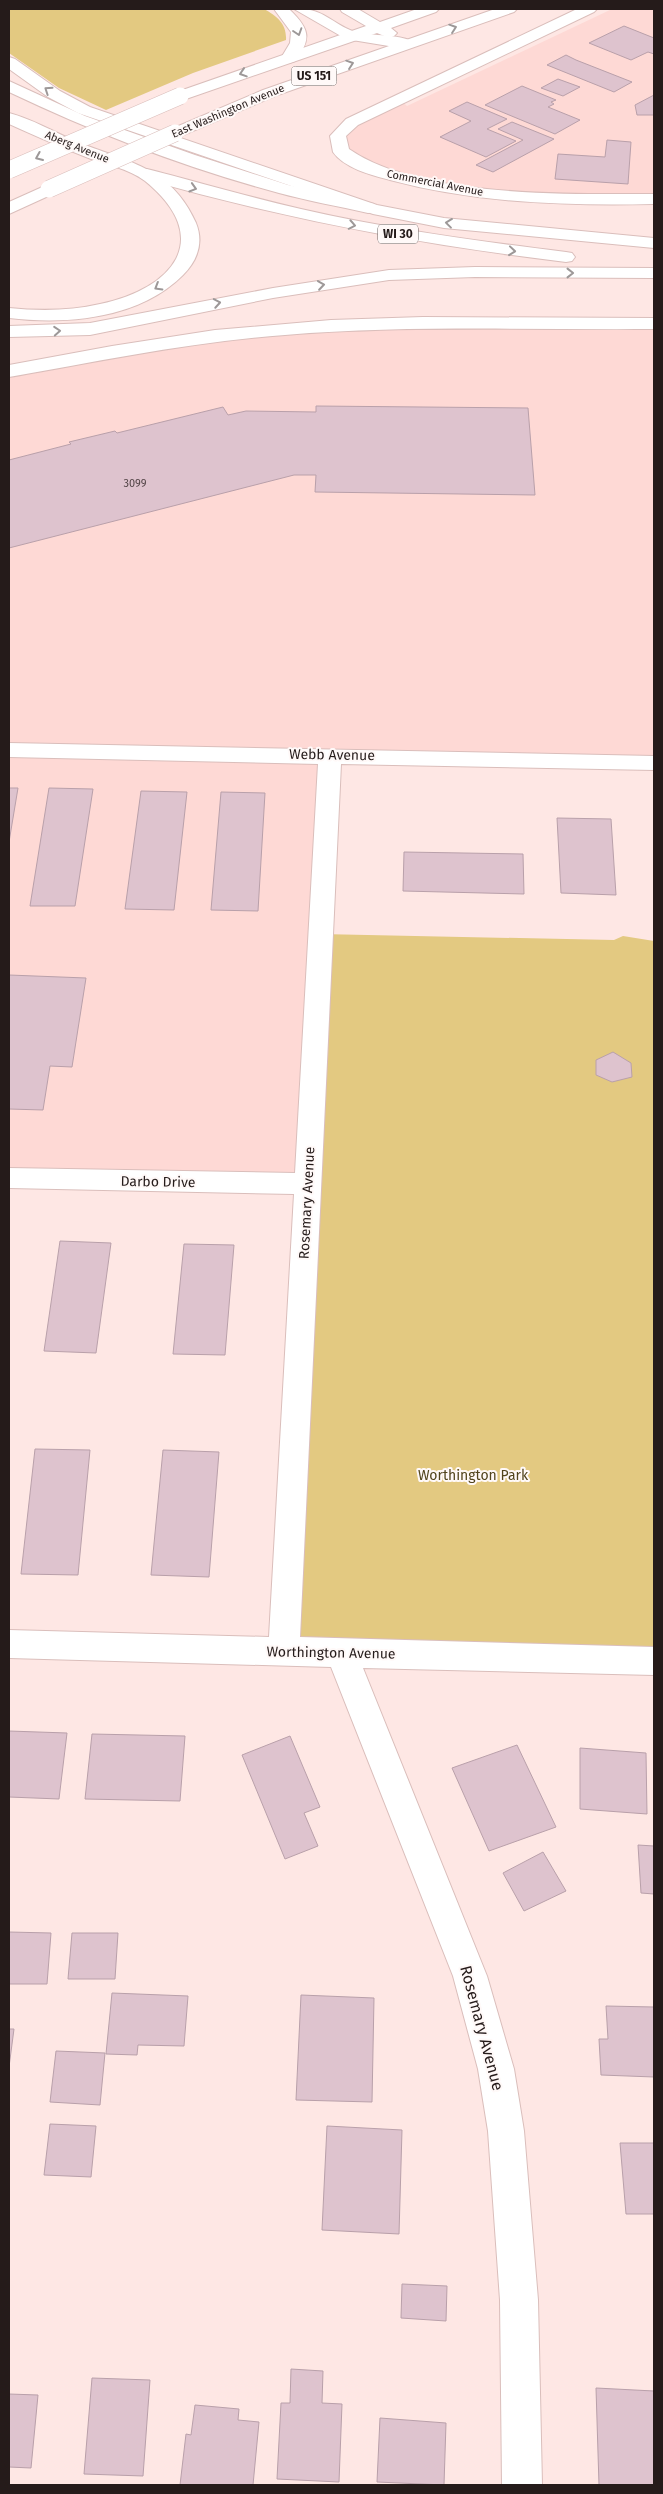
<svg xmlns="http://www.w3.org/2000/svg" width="663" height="2494" font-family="'Fira Sans',sans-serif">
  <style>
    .built { fill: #fed9d5 }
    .green { fill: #e3c981 }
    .building { fill: #dec3ce; stroke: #b9a0aa }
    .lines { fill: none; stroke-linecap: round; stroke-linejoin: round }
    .minor-casing { stroke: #dabebb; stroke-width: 2 }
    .primary-casing { stroke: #dabebb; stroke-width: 2 }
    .motorway-casing { stroke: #dabebb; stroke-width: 2 }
    .minor { fill: #fff; fill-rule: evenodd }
    .primary { fill: #fff; fill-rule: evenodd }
    .motorway { fill: #fff; fill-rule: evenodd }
    .primary-bridge-casing { stroke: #dabebb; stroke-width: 18; stroke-linecap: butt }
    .primary-bridge { stroke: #fff; stroke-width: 17 }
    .oneway { stroke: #9d9898 }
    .labels { text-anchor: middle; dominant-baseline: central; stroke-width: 4; stroke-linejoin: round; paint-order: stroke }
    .far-street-label { font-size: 11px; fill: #251b1a; stroke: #fff9f8 }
    .number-label { font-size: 11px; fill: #534547 }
    .shield { fill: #fff9f8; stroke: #665e5d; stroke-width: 1 }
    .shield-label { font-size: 12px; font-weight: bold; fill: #251b1a }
    .street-label { font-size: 14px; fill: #251b1a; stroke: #fff9f8 }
    .park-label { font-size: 14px; fill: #52441d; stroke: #fff9f8 }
    .near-street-label { font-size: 16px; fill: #251b1a; stroke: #fff9f8 }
  </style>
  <rect width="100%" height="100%" fill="#fee7e4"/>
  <path class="built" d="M 612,9 L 654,9 L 654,199 L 578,199 L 460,190 L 349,160 L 341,132 L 399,99 L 407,106 Z
    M 472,322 L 654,324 L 654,763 L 330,755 L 308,1184 L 9,1178 L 9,371 L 193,338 Z"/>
  <path class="green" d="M 9,9 L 264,9 C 277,16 287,24 286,40 L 193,73 L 106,110 L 59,88 L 9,53 Z
    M 320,934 L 614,940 L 623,936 L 654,941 L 654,1661 L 284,1651 Z"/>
  <path class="building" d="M 624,26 L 654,38 L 654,54 L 648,52 L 631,60 L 589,43 Z
    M 566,55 L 576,60 L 632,82 L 614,92 L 547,65 Z
    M 558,79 L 580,87 L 563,96 L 541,88 Z
    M 522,86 L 556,100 L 551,102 L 554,104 L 548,107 L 580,120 L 555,134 L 485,105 Z
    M 654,95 L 654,115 L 637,115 L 635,105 Z
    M 467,102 L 507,119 L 487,129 L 516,141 L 486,157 L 440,137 L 471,121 L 449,111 Z
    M 512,122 L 554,139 L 493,172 L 476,165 L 523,140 L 498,129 Z
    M 607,140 L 631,142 L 628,184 L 555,179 L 558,154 L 605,157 Z
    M 316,406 L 528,408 L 535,495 L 315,492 L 316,475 L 294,475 L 9,548 L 9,460 L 71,444 L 69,442 L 115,431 L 117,433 L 223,407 L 228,415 L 246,411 L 316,412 Z
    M 9,788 L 18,788 L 9,842 Z
    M 49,788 L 93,789 L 75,906 L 30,906 Z
    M 141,791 L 187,792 L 174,910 L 125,909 Z
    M 221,792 L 265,793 L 258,911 L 211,910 Z
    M 557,818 L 611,819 L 616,895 L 561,893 Z
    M 404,852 L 523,854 L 524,894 L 403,891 Z
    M 9,975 L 86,978 L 72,1067 L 50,1066 L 43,1110 L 9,1109 Z
    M 613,1052 L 631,1063 L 632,1077 L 612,1082 L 596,1075 L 596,1060 Z
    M 60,1241 L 111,1243 L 96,1353 L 44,1351 Z
    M 184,1244 L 234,1245 L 225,1355 L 173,1354 Z
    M 35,1449 L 90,1450 L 78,1575 L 21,1574 Z
    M 163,1450 L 219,1452 L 209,1577 L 151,1575 Z
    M 9,1731 L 67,1733 L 59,1799 L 9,1797 Z
    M 92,1734 L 185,1736 L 180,1801 L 85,1799 Z
    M 290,1736 L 320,1807 L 304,1813 L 318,1846 L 285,1859 L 242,1755 Z
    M 517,1745 L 556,1827 L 489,1851 L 452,1768 Z
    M 580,1748 L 646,1753 L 647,1814 L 580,1809 Z
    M 638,1845 L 654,1846 L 654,1894 L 641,1893 Z
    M 543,1852 L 566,1891 L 524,1911 L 503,1873 Z
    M 9,1932 L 51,1933 L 47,1984 L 9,1984 Z
    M 72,1933 L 118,1933 L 115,1979 L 68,1979 Z
    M 112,1993 L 188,1996 L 184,2046 L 138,2045 L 137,2055 L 106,2054 Z
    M 301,1995 L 374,1998 L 372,2102 L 296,2100 Z
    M 606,2006 L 654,2007 L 654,2077 L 601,2075 L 599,2039 L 608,2039 Z
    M 9,2029 L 14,2029 L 9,2067 Z
    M 56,2051 L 105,2053 L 100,2105 L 50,2102 Z
    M 50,2124 L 96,2126 L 91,2177 L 44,2175 Z
    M 327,2126 L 402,2130 L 399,2234 L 322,2230 Z
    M 620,2143 L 654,2143 L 654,2214 L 626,2214 Z
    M 402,2284 L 447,2286 L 446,2321 L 401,2318 Z
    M 291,2369 L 323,2371 L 322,2403 L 342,2404 L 339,2482 L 277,2479 L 281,2403 L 290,2403 Z
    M 92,2378 L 150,2380 L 143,2476 L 84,2474 Z
    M 596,2388 L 654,2391 L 654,2485 L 599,2485 Z
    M 9,2394 L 38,2395 L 31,2468 L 9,2467 Z
    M 195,2405 L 239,2409 L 238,2420 L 259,2422 L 253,2485 L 180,2485 L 186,2434 L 191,2435 Z
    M 380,2418 L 446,2423 L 444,2485 L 377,2482 Z"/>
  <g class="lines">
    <defs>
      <path id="minor" d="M 577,9 L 597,9 L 594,12 L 358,125 L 346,136 L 349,149 C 419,198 569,194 654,194 L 654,204 C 565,206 476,203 390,180 C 371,175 344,168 333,152 L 330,136 L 346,119 Z
        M 423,317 L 654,318 L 654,329 C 531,330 408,325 285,335 C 191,342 101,361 9,377 L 9,365 L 112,346 L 215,330 L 331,320 Z
        M 9,743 L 654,756 L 654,770 L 341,764 L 300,1637 L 654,1647 L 654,1675 L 363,1668 L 487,1976 L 514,2069 L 524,2131 L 538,2300 L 542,2485 L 502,2485 L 500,2300 L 488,2131 L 478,2069 L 453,1976 L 331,1667 L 9,1658 L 9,1630 L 269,1637 L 294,1194 L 9,1188 L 9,1168 L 295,1173 L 318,764 L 9,757 Z"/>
      <path id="primary" d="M 340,9 L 358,9 L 380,22 L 417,9 L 439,9 L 436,12 L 391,28 L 397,33 L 394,36 L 389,38 L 377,33 L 186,99 L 180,101 L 172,96 L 174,93 L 366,26 L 342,12 Z
        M 495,9 L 517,9 L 514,12 L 275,96 L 181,136 L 169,136 L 167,133 L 169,130 L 263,90 Z
        M 9,81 L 85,116 L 195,155 L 288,185 L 374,204 L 377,208 L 374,212 L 368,213 C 338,206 308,201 279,193 C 186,168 95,133 9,92 Z
        M 9,113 C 32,119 54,132 75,141 C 126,162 171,166 196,223 C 204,243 197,261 183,275 C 139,319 67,325 9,318 L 9,308 C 39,311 70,311 100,304 C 172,289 216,239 145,181 C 128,168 106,165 86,157 C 60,147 34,135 9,124 Z
        M 49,184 L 55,185 L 58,189 L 55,193 L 9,214 L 9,202 Z"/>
      <path id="motorway" d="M 274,9 L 289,9 C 310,29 312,39 295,61 L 289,63 L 281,58 L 290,43 L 291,32 Z
        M 294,9 C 323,7 330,23 355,32 C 368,36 408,34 415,44 L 407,49 L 346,39 Z
        M 9,57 L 15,59 L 60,91 L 90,107 L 377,205 L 444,218 L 654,238 L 654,248 L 444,228 L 373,214 L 78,113 L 48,97 L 9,69 Z
        M 147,169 C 198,182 249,197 301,209 C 388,229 477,241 566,252 L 572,253 L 575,257 L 572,261 L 566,262 C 422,245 281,218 141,178 L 139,174 L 141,170 Z
        M 475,267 L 654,268 L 654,278 L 475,277 L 389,280 L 273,298 L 90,335 L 9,337 L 9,326 L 90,323 L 273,288 L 389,270 Z"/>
    </defs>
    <use href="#minor" class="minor-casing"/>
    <use href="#primary" class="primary-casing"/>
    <use href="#motorway" class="motorway-casing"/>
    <use href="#minor" class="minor"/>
    <use href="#primary" class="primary"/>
    <use href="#motorway" class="motorway"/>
    <defs>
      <path id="primary-bridge" d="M 9,170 L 180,96
        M 49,189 L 175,133"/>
    </defs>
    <use href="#primary-bridge" class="primary-bridge-casing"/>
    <use href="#primary-bridge" class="primary-bridge"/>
  </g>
  <defs><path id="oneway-chevron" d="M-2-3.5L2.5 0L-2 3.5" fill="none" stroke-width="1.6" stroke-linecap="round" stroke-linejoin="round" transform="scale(1.25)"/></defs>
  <g class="oneway">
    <use href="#oneway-chevron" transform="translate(453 28) rotate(-19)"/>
    <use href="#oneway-chevron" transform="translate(298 32) rotate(72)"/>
    <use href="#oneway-chevron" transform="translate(350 64) rotate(-19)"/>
    <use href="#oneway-chevron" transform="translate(243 73) rotate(162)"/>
    <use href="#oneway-chevron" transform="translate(48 90) rotate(-146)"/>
    <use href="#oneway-chevron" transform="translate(39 157) rotate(157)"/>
    <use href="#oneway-chevron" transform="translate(193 188) rotate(17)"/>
    <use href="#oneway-chevron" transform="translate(449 223) rotate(-173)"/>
    <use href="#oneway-chevron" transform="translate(352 225) rotate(11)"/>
    <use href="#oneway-chevron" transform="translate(512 251) rotate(6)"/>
    <use href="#oneway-chevron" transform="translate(570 273)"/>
    <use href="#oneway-chevron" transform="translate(321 285) rotate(-8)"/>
    <use href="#oneway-chevron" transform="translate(158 287) rotate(149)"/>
    <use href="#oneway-chevron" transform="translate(217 303) rotate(-10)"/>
    <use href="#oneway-chevron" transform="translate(57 331) rotate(-4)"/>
  </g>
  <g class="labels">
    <g class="far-street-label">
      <text transform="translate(228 111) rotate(-23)">East Washington Avenue</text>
      <text transform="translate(77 147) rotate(22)">Aberg Avenue</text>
      <text transform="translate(435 183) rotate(11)">Commercial Avenue</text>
    </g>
    <g class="number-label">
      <text x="135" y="483">3099</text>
    </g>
    <g class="shield">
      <rect x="291.5" y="66.5" width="45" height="19" rx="4"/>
      <rect x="378" y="224.5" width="40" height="19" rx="4"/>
    </g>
    <g class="shield-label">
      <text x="314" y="76">US 151</text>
      <text x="398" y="234">WI 30</text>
    </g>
    <g class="street-label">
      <text transform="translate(332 755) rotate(1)">Webb Avenue</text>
      <text transform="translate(158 1182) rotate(1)">Darbo Drive</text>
      <text transform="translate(307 1203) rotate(-87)">Rosemary Avenue</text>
      <text transform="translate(331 1653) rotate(1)">Worthington Avenue</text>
    </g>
    <g class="park-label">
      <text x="473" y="1475">Worthington Park</text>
    </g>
    <g class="near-street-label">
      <text transform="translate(482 2028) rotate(75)">Rosemary Avenue</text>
    </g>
  </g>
  <rect width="663" height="2494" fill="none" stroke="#251b1a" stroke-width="20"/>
</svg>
